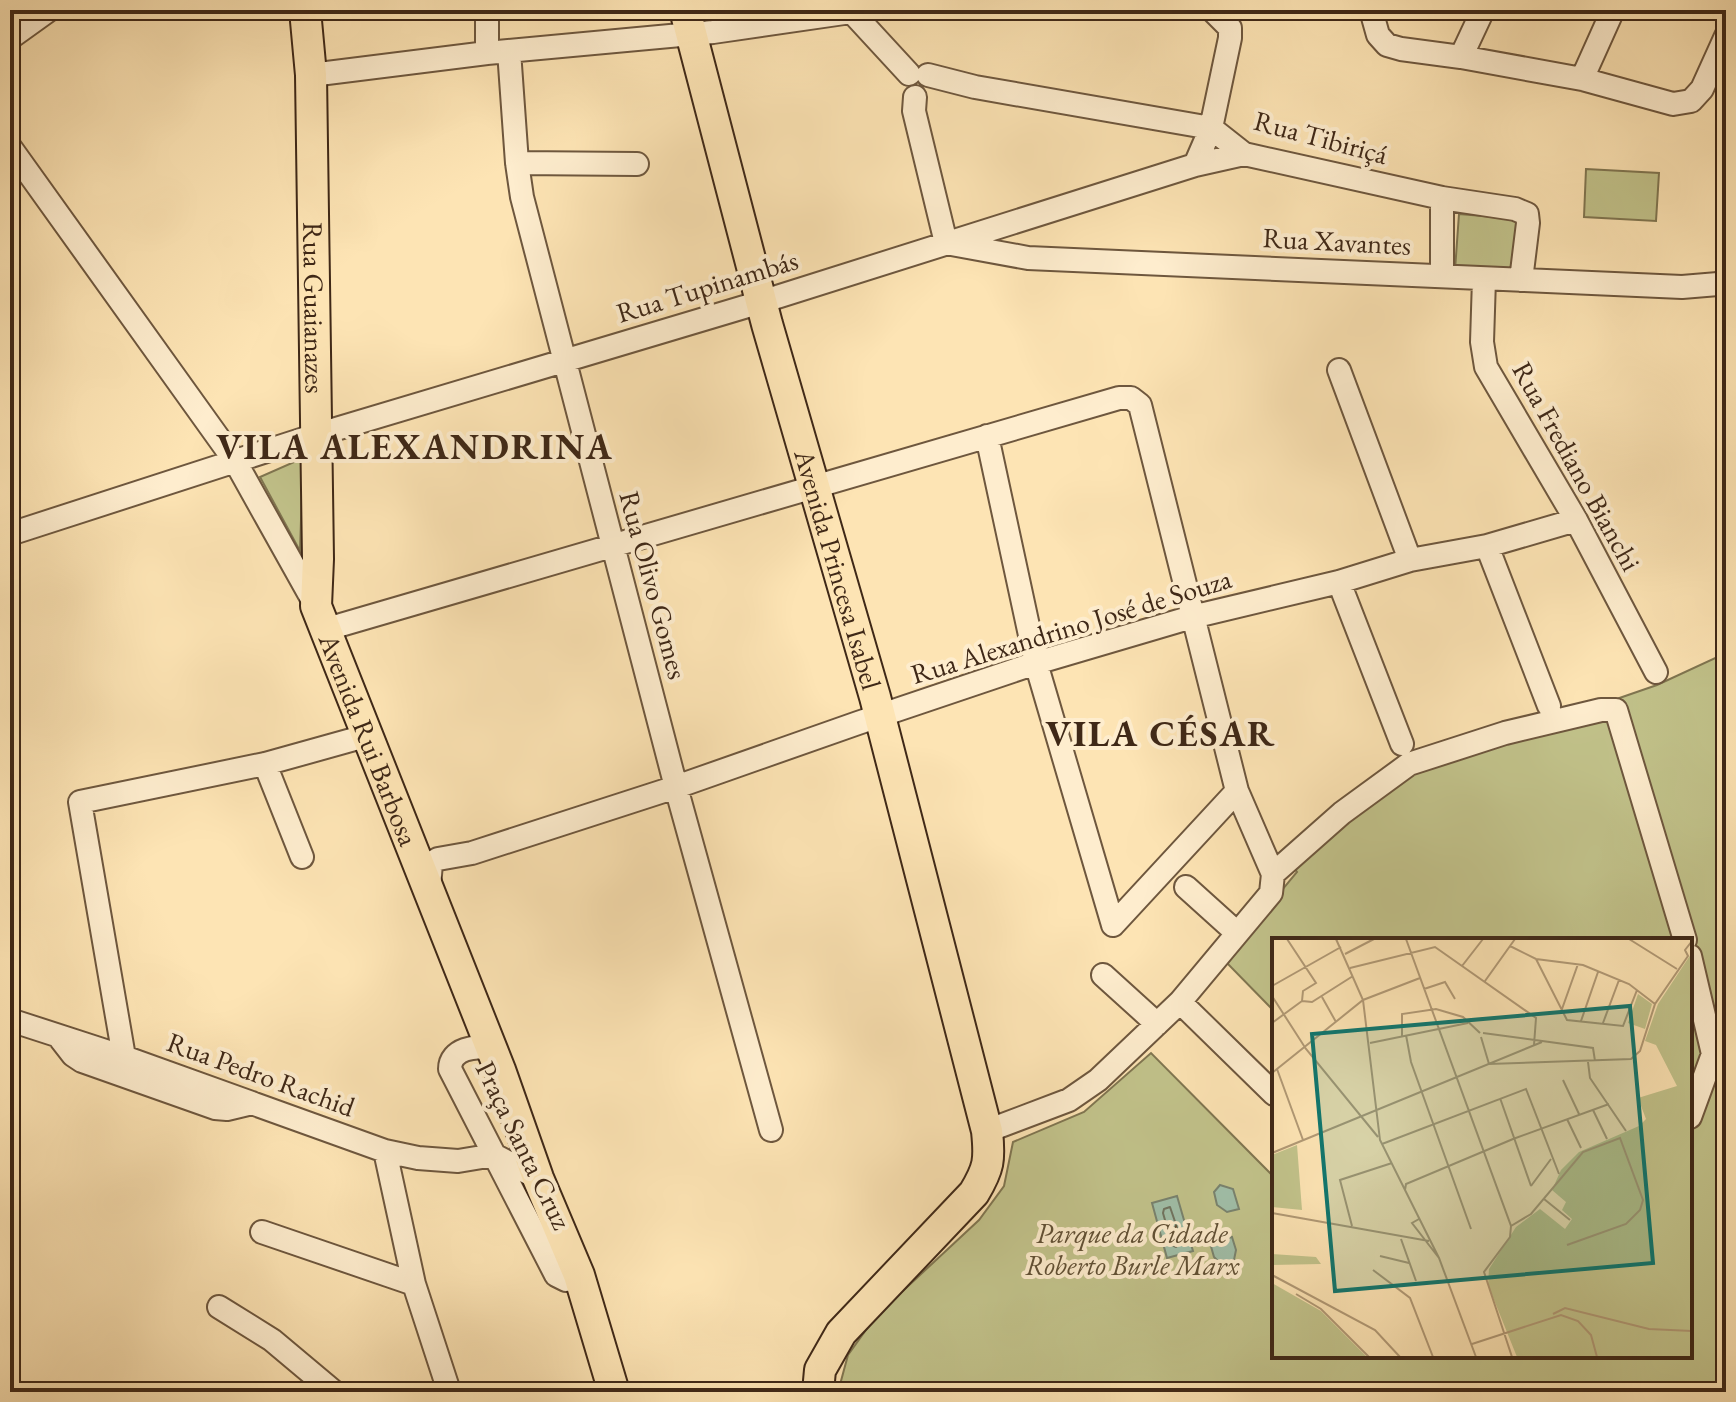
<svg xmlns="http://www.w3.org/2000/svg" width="1736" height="1402" font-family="'EB Garamond',serif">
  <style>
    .green { fill: #c2c38b; stroke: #807651; stroke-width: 2 }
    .water { fill: #a0bfa9; stroke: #79836f; stroke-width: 2 }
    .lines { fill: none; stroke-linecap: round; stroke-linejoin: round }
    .shore { stroke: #707460; stroke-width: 2 }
    .minor-casing { stroke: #6e573e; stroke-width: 26 }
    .major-casing { stroke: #3f2817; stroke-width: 34 }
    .minor { stroke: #feedce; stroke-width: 22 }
    .major { stroke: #fde4b4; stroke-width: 30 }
    .labels { text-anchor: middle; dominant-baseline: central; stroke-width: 8; stroke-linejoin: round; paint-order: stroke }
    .street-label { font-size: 28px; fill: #3f2817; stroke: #feedce }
    .park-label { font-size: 28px; font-style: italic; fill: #604f34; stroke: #feedce }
    .district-label { font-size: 36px; font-weight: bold; letter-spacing: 2px; fill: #3f2817; stroke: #feedce }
    .inset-road { fill: none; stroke: #b19975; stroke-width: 2 }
    .view { fill: #0f766e; fill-opacity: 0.15; stroke: #0f766e; stroke-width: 4 }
    .inset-edge { fill: none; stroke: #3f2817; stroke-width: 4 }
  </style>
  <rect width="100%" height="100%" fill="#fde4b4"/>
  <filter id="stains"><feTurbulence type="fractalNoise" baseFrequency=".0025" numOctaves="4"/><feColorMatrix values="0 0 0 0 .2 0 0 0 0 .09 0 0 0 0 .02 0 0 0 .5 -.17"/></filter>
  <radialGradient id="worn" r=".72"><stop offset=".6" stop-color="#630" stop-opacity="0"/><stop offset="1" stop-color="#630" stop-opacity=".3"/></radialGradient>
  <path class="green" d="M 1586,169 L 1659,173 L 1656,221 L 1584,217 Z
    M 1459,214 L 1519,219 L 1514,274 L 1455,270 Z
    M 303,458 L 300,551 L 260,477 Z
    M 1726,653 L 1726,1392 L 838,1392 L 848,1355 L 876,1316 L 979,1220 L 1004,1186 L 1013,1142 L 1084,1112 L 1151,1053 L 1274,1177 L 1274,1356 L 1690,1356 L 1690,940 L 1274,940 L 1274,1011 L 1224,960 L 1297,872 L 1284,854 L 1393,764 L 1550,722 L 1657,685 Z"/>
  <path class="water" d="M 1220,1185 L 1233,1189 L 1239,1209 L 1227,1212 L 1217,1205 L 1214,1192 Z
    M 1177,1196 L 1193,1251 L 1167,1258 L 1152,1203 Z
    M 1232,1237 L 1236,1250 L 1234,1260 L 1220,1263 L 1214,1257 L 1210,1243 Z"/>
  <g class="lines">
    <path class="shore" d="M 1170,1207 L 1182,1242 L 1176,1247 L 1172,1245 L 1163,1213 L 1164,1209 Z"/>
    <defs>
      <path id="minor" d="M 850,10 L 909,74
        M 1371,10 L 1378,35 L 1387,45 L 1401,49 L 1461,57 L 1582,79 L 1673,104 L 1691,101 L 1702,89 L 1726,36
        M 10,38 L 49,10
        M 509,51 L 517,163 L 522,197 L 676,787 L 771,1130
        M 487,53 L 487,10
        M 1461,57 L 1483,10
        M 311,75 L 487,53 L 713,32 L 851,12
        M 928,75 L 975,87 L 1211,128 L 1244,154 L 1442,198 L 1515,209 L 1527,214 L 1528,223 L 1521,280
        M 1582,79 L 1613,10
        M 915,97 L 914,111 L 946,243 L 1028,258 L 1682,287 L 1718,284 L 1726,280
        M 10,147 L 235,461 L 316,606
        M 517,163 L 637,164
        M 1195,165 L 1211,128 L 1230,38 L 1230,28 L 1212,10
        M 1442,276 L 1442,198
        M 1484,279 L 1482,342 L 1486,367 L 1576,520 L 1656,672
        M 1339,370 L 1410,560
        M 987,436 L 1036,663 L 1113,925
        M 10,534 L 316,435 L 761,302 L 1195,165 L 1244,154
        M 1487,546 L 1549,706
        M 1339,582 L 1402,744
        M 327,629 L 1119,398 L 1131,398 L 1140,405 L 1237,791 L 1273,874
        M 265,764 L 302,857
        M 429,887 L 431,863 L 438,859 L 472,853 L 676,787 L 858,723 L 1036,663 L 1192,617 L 1339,582 L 1410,560 L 1487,546 L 1576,520
        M 1186,887 L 1237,933
        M 1113,925 L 1237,791
        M 1690,956 L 1713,1054 L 1690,1117
        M 1103,975 L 1157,1024
        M 1180,1002 L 1274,1094
        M 10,1020 L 124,1057 L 385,1151 L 418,1158 L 458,1161 L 494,1155 L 538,1178
        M 59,1037 L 73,1055 L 82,1061 L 215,1108 L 227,1109 L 252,1103
        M 492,1050 C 476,1044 450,1049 450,1069 L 556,1275 L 566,1280 L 579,1275
        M 124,1057 L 80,802 L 265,764 L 369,735
        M 987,1131 L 1069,1100 L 1098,1080 L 1180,1002 L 1271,893 L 1273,874 L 1342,813 L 1409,764 L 1505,733 L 1601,710 L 1616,710 L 1685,940
        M 385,1151 L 414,1284 L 447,1385
        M 262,1232 L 414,1284
        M 219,1307 L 272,1340 L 334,1392"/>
      <g id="major">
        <path id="s1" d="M 305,10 L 311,75 L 318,559 L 316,606 L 500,1070 L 538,1178 L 579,1275 L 614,1392"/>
        <path id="s2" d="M 685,10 L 767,324 L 875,697 L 987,1131 C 990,1160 989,1168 974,1193 L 841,1333 L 820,1370 L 818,1392"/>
      </g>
    </defs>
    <use href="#minor" class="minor-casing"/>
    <use href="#major" class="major-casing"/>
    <use href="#minor" class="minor"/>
    <use href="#major" class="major"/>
  </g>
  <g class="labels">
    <g class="street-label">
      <text transform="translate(1321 137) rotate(15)">Rua Tibiriçá</text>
      <text transform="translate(1337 241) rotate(3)">Rua Xavantes</text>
      <text transform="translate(707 286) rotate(-17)">Rua Tupinambás</text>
      <text stroke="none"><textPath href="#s1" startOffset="298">Rua Guaianazes</textPath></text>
      <text transform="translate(1577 466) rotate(61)">Rua Frediano Bianchi</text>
      <text stroke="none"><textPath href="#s2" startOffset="580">Avenida Princesa Isabel</textPath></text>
      <text transform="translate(654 585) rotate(75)">Rua Olivo Gomes</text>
      <text transform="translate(1071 626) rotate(-17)">Rua Alexandrino José de Souza</text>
      <text stroke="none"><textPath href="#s1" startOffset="740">Avenida Rui Barbosa</textPath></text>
      <text transform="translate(261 1074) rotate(20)">Rua Pedro Rachid</text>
      <text transform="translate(524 1145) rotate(64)">Praça Santa Cruz</text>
    </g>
    <g class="park-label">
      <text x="1132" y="1233">Parque da Cidade<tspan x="1132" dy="32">Roberto Burle Marx</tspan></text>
    </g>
    <g class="district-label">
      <text x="415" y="446">VILA ALEXANDRINA</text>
      <text x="1161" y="733">VILA CÉSAR</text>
    </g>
  </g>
  <g transform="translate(1272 938)">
    <rect width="420" height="420" fill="#fde4b4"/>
    <path d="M 420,6 L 420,419 L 245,419 L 216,347 L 217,331 L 244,289 L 268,271 L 293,291 L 300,281 L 290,272 L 294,264 L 280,252 L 289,232 L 307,214 L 367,188 L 374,181 L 366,160 L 405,148 L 384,107 L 373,103 L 386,66 L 419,16 ZM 366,56 L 380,66 L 373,91 L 356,85 ZM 25,207 L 30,272 L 0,269 L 0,217 ZM 0,316 L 44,319 L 49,326 L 0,327 ZM 0,345 L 49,373 L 95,419 L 0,419 Z" fill="#c2c38b"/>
    <path class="inset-road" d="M 15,1 L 44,45 L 31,53 L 30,63M 64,1 L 91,62 L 108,202 L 167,320 L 204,419M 134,1 L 239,288 L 238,299 L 212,334 L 240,419M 357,1 L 405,31M 238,8 L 264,21 L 311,27 L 357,46 L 383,66M 73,16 L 102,1M 264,21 L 295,82 L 351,88 L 365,52M 190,28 L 211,1M 78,30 L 163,9 L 264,80 L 262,107M 213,43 L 243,1M 0,48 L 69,9M 152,51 L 173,44 L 183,61M 0,58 L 34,111 L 106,199M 50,59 L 64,84M 30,63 L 40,64 L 81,38M 290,71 L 306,26M 309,83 L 326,34M 0,85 L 30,63M 331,85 L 347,42M 211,95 L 321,110 L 323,123M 134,97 L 139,124 L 199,291M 130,98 L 130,76 L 164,71 L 191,79 L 208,95M 209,99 L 217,126 L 359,121 L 368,113 L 383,66 L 416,18 L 413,12 L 420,3M 98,105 L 196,85M 316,124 L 318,140 L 354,193M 5,131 L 31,202M 0,135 L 91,62 L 148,40M 291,142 L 307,176M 228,160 L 259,248M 321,172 L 335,201M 295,181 L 309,210M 110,206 L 254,151 L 287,236M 0,215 L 270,104M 259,248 L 279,221M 133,252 L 134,246 L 241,201 L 337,166M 272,261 L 298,282M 0,275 L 157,303M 147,281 L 140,285 L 167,320M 80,288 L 68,242 L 120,225M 239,288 L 259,276 L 311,214 L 348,200 L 371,262 L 368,272 L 354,286 L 295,307M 129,301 L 144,343M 108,318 L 137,325M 101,332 L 138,360 L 161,419M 0,337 L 103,392 L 128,419M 24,356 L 49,371 L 97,419M 281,376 L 293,370 L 377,391 L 420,393M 200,406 L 289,377 L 306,383 L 319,397 L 325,419"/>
    <path class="view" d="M 358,68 L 381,325 L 63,353 L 40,96 Z"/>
    <rect width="420" height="420" class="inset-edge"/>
  </g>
  <rect width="1736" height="1402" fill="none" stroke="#fde4b4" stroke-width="40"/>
  <rect x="12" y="12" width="1712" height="1378" fill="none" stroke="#3f2817" stroke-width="4"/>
  <rect x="20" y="20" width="1696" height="1362" fill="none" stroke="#3f2817" stroke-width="2"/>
  <rect width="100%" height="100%" filter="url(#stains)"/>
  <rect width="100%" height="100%" fill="url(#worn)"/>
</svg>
